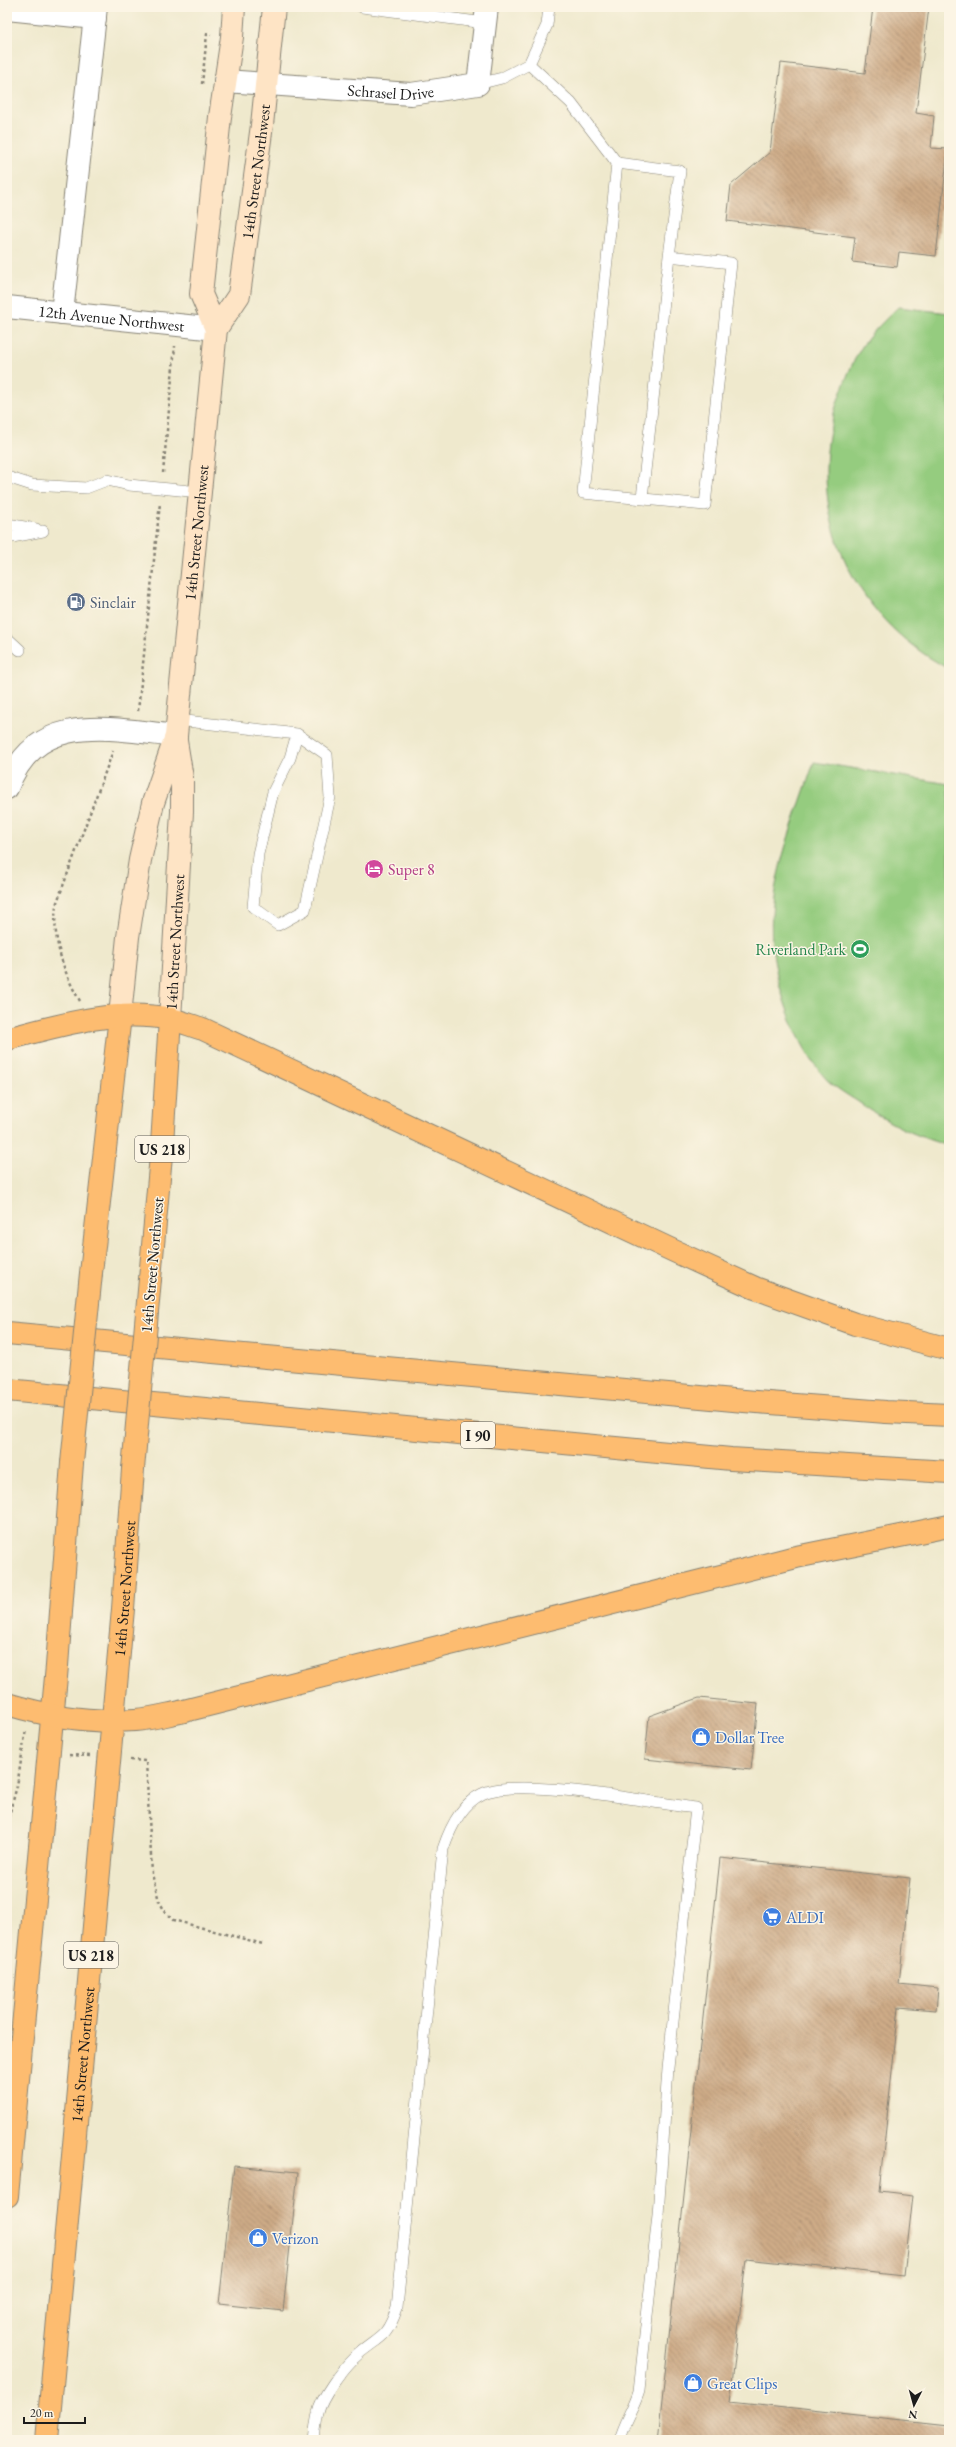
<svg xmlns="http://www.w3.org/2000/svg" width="956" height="2447" font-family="'EB Garamond',serif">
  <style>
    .pitch { fill: #95cc7f; stroke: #58744e }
    .building { fill: url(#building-back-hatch) }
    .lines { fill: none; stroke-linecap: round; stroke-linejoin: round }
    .service-casing { stroke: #868274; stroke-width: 12 }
    .minor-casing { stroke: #868274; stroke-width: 24 }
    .tertiary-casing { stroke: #868274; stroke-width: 24 }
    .secondary-casing { stroke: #868274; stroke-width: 24 }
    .primary-casing { stroke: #868274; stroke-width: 24 }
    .motorway-casing { stroke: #868274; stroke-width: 24 }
    .path { stroke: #868274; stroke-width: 2.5; stroke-dasharray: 3 3; stroke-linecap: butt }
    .service { stroke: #fff; stroke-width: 11 }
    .minor { stroke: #fff; stroke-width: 22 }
    .tertiary { stroke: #fff; stroke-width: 22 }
    .secondary { stroke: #fee4c5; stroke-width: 22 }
    .primary { stroke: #fdbc6f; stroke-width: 22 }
    .motorway { stroke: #fdbc6f; stroke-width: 22 }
    .primary-bridge-casing { stroke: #868274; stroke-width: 24; stroke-linecap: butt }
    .primary-bridge { stroke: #fdbc6f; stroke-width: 22 }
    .labels { text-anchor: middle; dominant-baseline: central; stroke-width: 3; stroke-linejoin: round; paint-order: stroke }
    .shield { fill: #fcf5e5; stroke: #5f5d58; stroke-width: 1 }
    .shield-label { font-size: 15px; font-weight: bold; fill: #1c1c1c }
    .street-label { font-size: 16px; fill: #1c1c1c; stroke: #fcf5e5 }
    .service-label { font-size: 16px; fill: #4e5e75; stroke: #fcf5e5; text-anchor: start }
    .hotel-label { font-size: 16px; fill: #b23c85; stroke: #fcf5e5; text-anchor: start }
    .leisure-label { font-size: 16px; fill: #27864d; stroke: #fcf5e5; text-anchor: end }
    .shop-label { font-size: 16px; fill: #366cbe; stroke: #fcf5e5; text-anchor: start }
  </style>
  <defs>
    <pattern id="building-back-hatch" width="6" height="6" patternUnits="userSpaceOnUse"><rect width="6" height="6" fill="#ceab87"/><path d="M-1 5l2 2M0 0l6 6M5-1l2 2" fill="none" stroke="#a68a6e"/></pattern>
  </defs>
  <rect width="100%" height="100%" fill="#fcf5e5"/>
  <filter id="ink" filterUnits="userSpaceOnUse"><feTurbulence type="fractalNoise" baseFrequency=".025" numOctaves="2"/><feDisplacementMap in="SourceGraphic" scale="8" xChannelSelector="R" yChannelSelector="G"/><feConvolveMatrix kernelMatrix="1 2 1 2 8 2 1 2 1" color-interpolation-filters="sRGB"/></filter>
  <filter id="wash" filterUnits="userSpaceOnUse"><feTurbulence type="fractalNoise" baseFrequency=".012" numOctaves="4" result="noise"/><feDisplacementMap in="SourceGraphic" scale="16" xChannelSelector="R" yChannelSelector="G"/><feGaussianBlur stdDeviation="0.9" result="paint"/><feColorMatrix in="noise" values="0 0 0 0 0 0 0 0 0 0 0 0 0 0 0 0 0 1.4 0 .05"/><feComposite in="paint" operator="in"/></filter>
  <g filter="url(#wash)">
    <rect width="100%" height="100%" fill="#efe9cd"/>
    <path class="pitch" d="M 898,307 L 949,313 L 949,669 C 850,617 803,509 837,403 C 844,383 852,362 863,345 C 873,331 886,319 898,307 Z
      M 814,762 L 949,784 L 949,1146 C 912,1135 888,1123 857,1101 C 847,1095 836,1088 827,1080 C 792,1042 767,965 772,914 C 776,862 798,811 814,762 Z"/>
    <g id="blocks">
      <path class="building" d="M 873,7 L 929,7 L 916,113 L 934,116 L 931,148 L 948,149 L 936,256 L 899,252 L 897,267 L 852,262 L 855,237 L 727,221 L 731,185 L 770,152 L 781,63 L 865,73 Z
        M 699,1698 L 758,1704 L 751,1770 L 645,1759 L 649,1716 Z
        M 720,1858 L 910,1878 L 899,1984 L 938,1988 L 936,2010 L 899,2007 L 879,2191 L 913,2195 L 904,2276 L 746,2259 L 730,2402 L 949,2426 L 949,2440 L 658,2440 Z
        M 234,2166 L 298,2172 L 283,2311 L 219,2304 Z"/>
    </g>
  </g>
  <g filter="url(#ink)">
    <use href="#blocks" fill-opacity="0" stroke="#868274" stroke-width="1"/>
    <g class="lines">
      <defs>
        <path id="service" d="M 362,7 L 485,23
          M 549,7 L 547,25 L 529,64 L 571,103 L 617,163 L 680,171 L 669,256 L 731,263 L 705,505 L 583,493 L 617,163
          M 478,84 L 502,78 L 529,64
          M 7,477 L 32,485 L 86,488 L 107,480 L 129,485 L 200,492
          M 642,498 L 669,256
          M 7,524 L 36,529
          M 7,538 L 43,531
          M 7,638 L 20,650
          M 178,720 L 297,734 L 327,755 L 330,797 L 305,910 L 278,925 L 253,907 L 258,854 L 273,792 L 290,758 L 297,734
          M 314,2440 C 315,2431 316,2421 318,2413 C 321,2398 342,2370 353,2359 C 376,2336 385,2344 397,2308 L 443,1849 C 450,1828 461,1804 482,1794 C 516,1776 652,1803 696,1808 L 668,2068 L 658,2215 L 639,2391 C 634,2408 623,2423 619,2440"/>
        <g id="minor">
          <path d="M 7,9 L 95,18"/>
          <path id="s1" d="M 225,81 L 411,94 L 478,84 L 487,7"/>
          <path id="s2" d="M 7,307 L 216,329"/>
          <path d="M 62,313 L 96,7"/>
        </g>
        <path id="tertiary" d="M 7,788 C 36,710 110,729 176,736"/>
        <g id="secondary">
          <path d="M 216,329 L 201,294 L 220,117 L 232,37 L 234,7"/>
          <path id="s3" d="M 120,1016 L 128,937 L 140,860 L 153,803 L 176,736 L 216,329 L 239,295 L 262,125 L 274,7"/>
          <path id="s4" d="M 170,1019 L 182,812 L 182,778 L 176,741"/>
        </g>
        <g id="primary">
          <path d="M 91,1273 L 120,1016"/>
          <path d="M 150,1279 L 162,1144 L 170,1019"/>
          <path d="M 7,2196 L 57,1666 L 72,1463"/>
          <path id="s5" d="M 47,2440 L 123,1609 L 133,1469"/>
        </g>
        <path id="motorway" d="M 7,1039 C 60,1025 115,1008 170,1019 C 181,1021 192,1026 203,1029 L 674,1251 L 755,1288 L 855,1324 L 949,1349
          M 7,1333 L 744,1401 L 886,1412 L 949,1415
          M 7,1390 L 731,1459 L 949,1472
          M 7,1704 C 47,1716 92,1723 135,1720 C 150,1719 165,1715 180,1712 L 796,1557 L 949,1526"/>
      </defs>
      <use href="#service" class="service-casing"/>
      <use href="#minor" class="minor-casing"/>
      <use href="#tertiary" class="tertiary-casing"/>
      <use href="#secondary" class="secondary-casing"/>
      <use href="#primary" class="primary-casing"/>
      <use href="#motorway" class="motorway-casing"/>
      <path class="path" d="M 202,84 L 207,34 L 211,35
        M 163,473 L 175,346
        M 138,711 L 160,503
        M 80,1001 C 63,973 52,937 56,905 L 113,751
        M 69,1755 L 90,1756
        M 130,1760 L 146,1761 L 152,1874 L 159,1901 L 166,1913 L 173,1920 L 263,1944
        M 7,1823 L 17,1786 L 26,1729"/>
      <use href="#service" class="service"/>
      <use href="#minor" class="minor"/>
      <use href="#tertiary" class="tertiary"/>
      <use href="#secondary" class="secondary"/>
      <use href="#primary" class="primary"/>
      <use href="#motorway" class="motorway"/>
      <defs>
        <path id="primary-bridge" d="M 72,1463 L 91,1273
          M 133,1469 L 150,1279"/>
      </defs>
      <use href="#primary-bridge" class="primary-bridge-casing"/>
      <use href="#primary-bridge" class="primary-bridge"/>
    </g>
  </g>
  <defs>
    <symbol id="fuel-disc" viewBox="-11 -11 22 22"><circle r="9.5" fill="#5c6f8a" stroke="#fcf5e5"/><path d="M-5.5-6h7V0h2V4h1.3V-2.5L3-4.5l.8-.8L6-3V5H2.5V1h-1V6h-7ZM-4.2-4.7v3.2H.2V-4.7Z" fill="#fff"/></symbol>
    <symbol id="hotel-disc" viewBox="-11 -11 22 22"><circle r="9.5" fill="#d1479c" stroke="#fcf5e5"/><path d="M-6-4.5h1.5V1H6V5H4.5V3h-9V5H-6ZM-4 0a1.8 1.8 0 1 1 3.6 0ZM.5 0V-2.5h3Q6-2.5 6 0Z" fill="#fff"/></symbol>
    <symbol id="stadium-disc" viewBox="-11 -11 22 22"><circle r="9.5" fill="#2e9e5b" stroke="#fcf5e5"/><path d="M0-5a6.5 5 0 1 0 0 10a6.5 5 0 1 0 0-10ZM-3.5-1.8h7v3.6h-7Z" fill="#fff"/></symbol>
    <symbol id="shop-disc" viewBox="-11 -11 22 22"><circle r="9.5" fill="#3f7fe0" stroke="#fcf5e5"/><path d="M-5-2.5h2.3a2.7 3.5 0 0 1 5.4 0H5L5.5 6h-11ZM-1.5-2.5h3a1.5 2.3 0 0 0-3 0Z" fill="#fff"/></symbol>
    <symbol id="supermarket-disc" viewBox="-11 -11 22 22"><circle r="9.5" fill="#3f7fe0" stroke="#fcf5e5"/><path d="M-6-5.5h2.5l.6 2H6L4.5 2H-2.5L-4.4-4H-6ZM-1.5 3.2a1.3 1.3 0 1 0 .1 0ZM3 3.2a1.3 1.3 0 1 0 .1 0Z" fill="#fff"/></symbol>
  </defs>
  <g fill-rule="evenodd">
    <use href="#fuel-disc" x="65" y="591" width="22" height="22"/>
    <use href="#hotel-disc" x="363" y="858" width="22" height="22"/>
    <use href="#stadium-disc" x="849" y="938" width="22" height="22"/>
    <use href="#shop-disc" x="690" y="1726" width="22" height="22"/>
    <use href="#supermarket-disc" x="761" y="1906" width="22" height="22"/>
    <use href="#shop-disc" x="247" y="2227" width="22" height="22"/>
    <use href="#shop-disc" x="682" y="2372" width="22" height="22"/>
  </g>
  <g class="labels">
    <g class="shield">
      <rect x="135" y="1136" width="54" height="26" rx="3"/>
      <rect x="461" y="1422" width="34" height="26" rx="3"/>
      <rect x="64" y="1942" width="54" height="26" rx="3"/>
    </g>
    <g class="shield-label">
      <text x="162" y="1149">US 218</text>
      <text x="478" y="1435">I 90</text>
      <text x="91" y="1955">US 218</text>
    </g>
    <g class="street-label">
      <text stroke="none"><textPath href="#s1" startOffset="166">Schrasel Drive</textPath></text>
      <text stroke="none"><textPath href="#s3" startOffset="861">14th Street Northwest</textPath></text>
      <text stroke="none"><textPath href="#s2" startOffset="105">12th Avenue Northwest</textPath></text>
      <text stroke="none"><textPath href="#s3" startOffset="491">14th Street Northwest</textPath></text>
      <text stroke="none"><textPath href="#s4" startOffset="77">14th Street Northwest</textPath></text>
      <text transform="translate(152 1265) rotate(-85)">14th Street Northwest</text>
      <text stroke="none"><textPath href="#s5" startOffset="855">14th Street Northwest</textPath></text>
      <text stroke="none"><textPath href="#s5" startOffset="387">14th Street Northwest</textPath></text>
    </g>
    <g class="service-label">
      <text x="90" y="602">Sinclair</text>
    </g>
    <g class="hotel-label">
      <text x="388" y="869">Super 8</text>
    </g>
    <g class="leisure-label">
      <text x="846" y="949">Riverland Park</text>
    </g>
    <g class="shop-label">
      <text x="715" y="1737">Dollar Tree</text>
      <text x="786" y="1917">ALDI</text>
      <text x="272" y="2238">Verizon</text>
      <text x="707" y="2383">Great Clips</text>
    </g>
  </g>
  <rect width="956" height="2447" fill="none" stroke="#fcf5e5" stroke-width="24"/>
  <g transform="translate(914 2405) rotate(186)" stroke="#fcf5e5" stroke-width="3" paint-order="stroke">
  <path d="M0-3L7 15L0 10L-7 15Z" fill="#1c1c1c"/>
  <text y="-6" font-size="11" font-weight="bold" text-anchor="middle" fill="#1c1c1c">N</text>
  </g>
  <path d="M24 2417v6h61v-6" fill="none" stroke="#1c1c1c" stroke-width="2"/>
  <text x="30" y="2417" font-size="12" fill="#1c1c1c" stroke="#fcf5e5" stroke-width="3" paint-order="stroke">20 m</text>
</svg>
